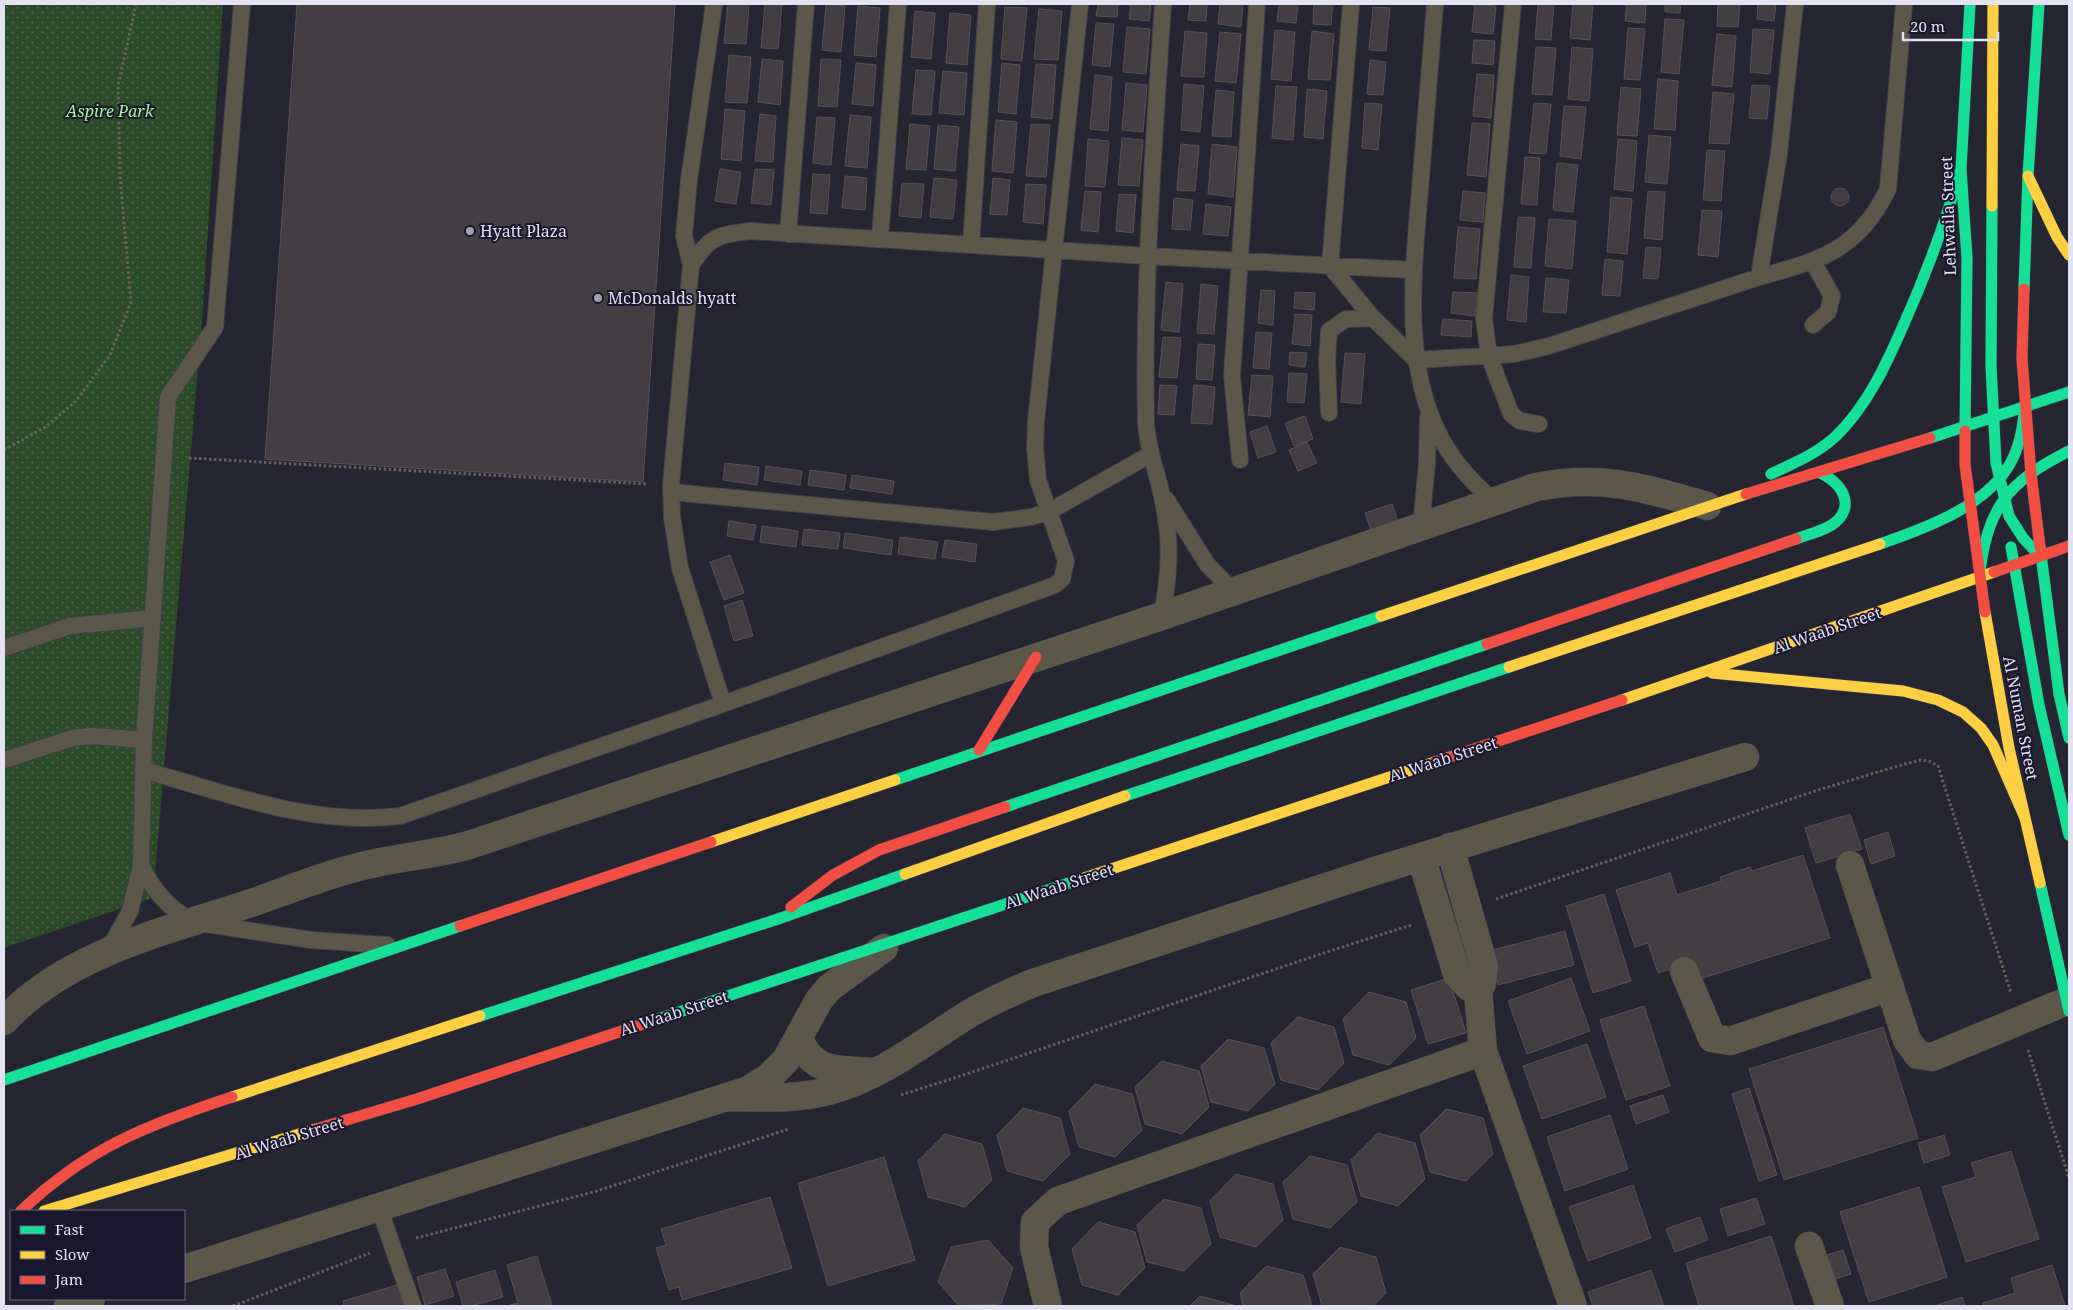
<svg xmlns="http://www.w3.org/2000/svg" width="2073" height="1310" font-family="'Noto Serif',serif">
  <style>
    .park { fill: url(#park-dots) }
    .building { fill: #433e42; stroke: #585155 }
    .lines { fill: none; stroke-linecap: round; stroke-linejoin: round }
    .lane-casing { stroke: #41414c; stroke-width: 18 }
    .street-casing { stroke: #41414c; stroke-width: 29 }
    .fast-casing { stroke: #41414c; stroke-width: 12 }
    .slow-casing { stroke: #41414c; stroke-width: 12 }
    .jam-casing { stroke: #41414c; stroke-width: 12 }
    .path { stroke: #66635d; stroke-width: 3; stroke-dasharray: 2.5 2.5; stroke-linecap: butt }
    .lane { stroke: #5c5849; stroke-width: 16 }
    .street { stroke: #5c5849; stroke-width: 28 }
    .fast { stroke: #16e098; stroke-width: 11 }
    .slow { stroke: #ffcf43; stroke-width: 11 }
    .jam { stroke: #f24e42; stroke-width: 11 }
    .poi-dot { fill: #a0a0af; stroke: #19162d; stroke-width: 2 }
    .labels { text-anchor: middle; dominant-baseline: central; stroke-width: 4; stroke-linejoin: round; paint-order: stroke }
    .park-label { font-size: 16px; font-style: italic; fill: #a4f698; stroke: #19162d }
    .street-label { font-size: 16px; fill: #e2e2f2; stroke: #19162d }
    .poi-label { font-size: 16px; fill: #e2e2f2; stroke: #19162d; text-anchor: start }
  </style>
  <defs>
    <pattern id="park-dots" width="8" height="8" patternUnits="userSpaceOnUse" patternTransform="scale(1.25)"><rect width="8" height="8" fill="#2b4a28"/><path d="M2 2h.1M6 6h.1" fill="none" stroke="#496448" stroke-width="1.8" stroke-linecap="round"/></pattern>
  </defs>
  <rect width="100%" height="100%" fill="#262632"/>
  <path class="park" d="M 4,4 L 223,4 L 202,320 L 153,898 L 4,948 Z"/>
  <path class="building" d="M 297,4 L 675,4 L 643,482 L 265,459 Z
    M 728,4 L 749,4 L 746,44 L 724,43 Z
    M 765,4 L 782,4 L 778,49 L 761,48 Z
    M 826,4 L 845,6 L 841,52 L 822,50 Z
    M 1098,4 L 1118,4 L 1117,17 L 1096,16 Z
    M 1131,4 L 1151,4 L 1149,21 L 1129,19 Z
    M 1190,4 L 1207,4 L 1206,21 L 1188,20 Z
    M 1220,4 L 1243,4 L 1241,27 L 1218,24 Z
    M 1279,4 L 1298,4 L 1296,23 L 1277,21 Z
    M 1314,4 L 1333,4 L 1331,25 L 1313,24 Z
    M 1475,4 L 1496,6 L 1493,34 L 1472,32 Z
    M 1538,4 L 1554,4 L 1551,40 L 1535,39 Z
    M 1573,4 L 1593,4 L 1590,40 L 1570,38 Z
    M 1627,4 L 1646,4 L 1645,23 L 1625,21 Z
    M 1665,4 L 1681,4 L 1680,13 L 1665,12 Z
    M 1718,4 L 1740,4 L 1738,27 L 1717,26 Z
    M 1758,4 L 1776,4 L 1774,21 L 1757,19 Z
    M 858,6 L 880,8 L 876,57 L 854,55 Z
    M 1005,7 L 1027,8 L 1022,61 L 1001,59 Z
    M 1373,7 L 1390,8 L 1386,51 L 1369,50 Z
    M 1039,9 L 1062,11 L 1058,60 L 1034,59 Z
    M 915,11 L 935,13 L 931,59 L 911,57 Z
    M 950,13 L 971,15 L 967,65 L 946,63 Z
    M 1665,19 L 1684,20 L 1679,74 L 1661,72 Z
    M 1096,23 L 1114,24 L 1110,67 L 1092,65 Z
    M 1127,27 L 1150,29 L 1146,74 L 1123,72 Z
    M 1628,28 L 1645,29 L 1640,80 L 1624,79 Z
    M 1753,29 L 1774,30 L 1770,74 L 1750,72 Z
    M 1275,30 L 1295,32 L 1291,81 L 1271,79 Z
    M 1185,31 L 1207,33 L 1204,77 L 1181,76 Z
    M 1312,31 L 1334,34 L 1330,80 L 1308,79 Z
    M 1220,32 L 1241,34 L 1236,83 L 1215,81 Z
    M 1717,34 L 1736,36 L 1732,87 L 1712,85 Z
    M 1474,40 L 1495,41 L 1493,65 L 1472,63 Z
    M 1536,47 L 1556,48 L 1552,95 L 1532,94 Z
    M 1572,47 L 1593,49 L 1589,101 L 1568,99 Z
    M 729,55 L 751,57 L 747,103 L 725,102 Z
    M 762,59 L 783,61 L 780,105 L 758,102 Z
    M 821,59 L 841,60 L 837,107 L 818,106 Z
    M 1370,60 L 1386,62 L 1383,95 L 1367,94 Z
    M 856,63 L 876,65 L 873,106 L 852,104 Z
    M 1002,63 L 1020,65 L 1016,114 L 998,112 Z
    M 1036,64 L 1056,65 L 1052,119 L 1031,117 Z
    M 916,70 L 935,71 L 931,115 L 912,114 Z
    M 943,71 L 967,73 L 964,115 L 939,113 Z
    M 1477,74 L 1494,75 L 1491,118 L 1473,116 Z
    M 1095,75 L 1112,77 L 1108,131 L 1090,129 Z
    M 1658,79 L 1678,81 L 1675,130 L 1654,129 Z
    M 1126,83 L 1147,85 L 1143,132 L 1122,130 Z
    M 1184,84 L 1204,86 L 1200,132 L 1181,130 Z
    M 1752,85 L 1770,86 L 1767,119 L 1749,118 Z
    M 1276,86 L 1297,87 L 1293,140 L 1272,138 Z
    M 1621,87 L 1641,89 L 1637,136 L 1617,135 Z
    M 1307,89 L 1327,91 L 1323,139 L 1304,137 Z
    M 1216,90 L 1234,92 L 1231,137 L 1212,136 Z
    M 1713,92 L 1734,94 L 1729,144 L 1709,143 Z
    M 1365,103 L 1382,104 L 1378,150 L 1362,148 Z
    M 1534,103 L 1551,104 L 1546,154 L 1529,153 Z
    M 1564,106 L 1586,107 L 1581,159 L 1560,156 Z
    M 725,109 L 745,111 L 741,161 L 721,159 Z
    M 760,114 L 776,116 L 773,162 L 755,161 Z
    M 850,115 L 871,117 L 867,168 L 845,166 Z
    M 817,117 L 835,118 L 831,165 L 813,163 Z
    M 996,120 L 1017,122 L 1013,173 L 992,171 Z
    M 1472,123 L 1490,124 L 1486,177 L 1467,175 Z
    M 910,124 L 930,126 L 926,170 L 906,169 Z
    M 1031,124 L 1050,125 L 1046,177 L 1026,176 Z
    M 938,125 L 959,127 L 955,171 L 934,169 Z
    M 1649,135 L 1671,137 L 1667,184 L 1645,182 Z
    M 1122,138 L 1143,140 L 1139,186 L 1118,185 Z
    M 1088,139 L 1109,141 L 1105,187 L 1085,186 Z
    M 1618,139 L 1637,141 L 1633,191 L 1614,189 Z
    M 1181,144 L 1199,146 L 1195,191 L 1177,190 Z
    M 1212,144 L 1237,147 L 1233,197 L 1208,194 Z
    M 1707,150 L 1725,151 L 1721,201 L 1703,200 Z
    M 1525,157 L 1540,158 L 1537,205 L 1521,204 Z
    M 1557,163 L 1578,165 L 1573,212 L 1553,210 Z
    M 720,169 L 741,172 L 736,204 L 715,201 Z
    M 755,169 L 774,170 L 771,205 L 751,203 Z
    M 813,174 L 830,175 L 827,214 L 810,213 Z
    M 845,176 L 867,178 L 865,210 L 842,208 Z
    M 934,178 L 957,180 L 953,219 L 930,217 Z
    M 993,178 L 1010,180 L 1007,215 L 990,214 Z
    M 902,183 L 924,184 L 921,218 L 899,216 Z
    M 1026,184 L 1046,185 L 1043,224 L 1023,222 Z
    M1831 197a9 9 0 1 1 18 0a9 9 0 1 1-18 0Z
    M 1085,191 L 1101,192 L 1098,232 L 1081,230 Z
    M 1463,191 L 1485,193 L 1483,222 L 1460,220 Z
    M 1648,191 L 1665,192 L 1662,240 L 1644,238 Z
    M 1119,194 L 1136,195 L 1133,233 L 1116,231 Z
    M 1611,197 L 1632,199 L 1627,254 L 1607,252 Z
    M 1174,198 L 1193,200 L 1190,230 L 1172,229 Z
    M 1206,204 L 1231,207 L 1228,236 L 1203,234 Z
    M 1702,210 L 1722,211 L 1718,257 L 1698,255 Z
    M 1518,217 L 1535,218 L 1531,268 L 1514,267 Z
    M 1549,219 L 1576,221 L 1572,269 L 1545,266 Z
    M 1458,227 L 1480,229 L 1476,279 L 1454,278 Z
    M 1646,247 L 1661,248 L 1658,279 L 1643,278 Z
    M 1605,259 L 1623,261 L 1620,296 L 1602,295 Z
    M 1511,275 L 1529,277 L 1526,322 L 1507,320 Z
    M 1546,278 L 1569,280 L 1566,313 L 1543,312 Z
    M 1166,282 L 1183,284 L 1179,332 L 1161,330 Z
    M 1201,284 L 1218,286 L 1214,334 L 1197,333 Z
    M 1261,290 L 1275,291 L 1273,325 L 1258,323 Z
    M 1295,292 L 1315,293 L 1314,310 L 1294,308 Z
    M 1453,292 L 1477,293 L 1475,316 L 1451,313 Z
    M 1295,314 L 1312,315 L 1310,346 L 1292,344 Z
    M 1443,319 L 1472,321 L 1471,337 L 1441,335 Z
    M 1256,332 L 1272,333 L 1269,369 L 1253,368 Z
    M 1163,337 L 1181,338 L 1177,378 L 1159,377 Z
    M 1198,344 L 1215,345 L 1212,380 L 1196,379 Z
    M 1290,352 L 1307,353 L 1305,367 L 1289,365 Z
    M 1345,353 L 1365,354 L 1361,404 L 1341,402 Z
    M 1289,373 L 1307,374 L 1304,403 L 1287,402 Z
    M 1252,375 L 1273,376 L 1270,417 L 1248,415 Z
    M 1160,385 L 1177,386 L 1174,415 L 1158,414 Z
    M 1194,385 L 1215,387 L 1212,424 L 1191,423 Z
    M 1305,416 L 1313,439 L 1294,446 L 1285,423 Z
    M 1267,426 L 1276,452 L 1258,458 L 1250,432 Z
    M 1307,442 L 1317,463 L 1298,471 L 1289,450 Z
    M 725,463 L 759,467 L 757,485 L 723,480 Z
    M 766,466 L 802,471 L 800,485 L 764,480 Z
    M 810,470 L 846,475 L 844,490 L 808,485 Z
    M 852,475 L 894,481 L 892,494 L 850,488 Z
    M 1392,504 L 1400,527 L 1373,536 L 1365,513 Z
    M 729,521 L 756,525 L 753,540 L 727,536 Z
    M 762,526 L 798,531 L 796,547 L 760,542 Z
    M 804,529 L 840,533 L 838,549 L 802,545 Z
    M 845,533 L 893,540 L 891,555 L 843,548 Z
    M 900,537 L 938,542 L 935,559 L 898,554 Z
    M 945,540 L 977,544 L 975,562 L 942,557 Z
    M 730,555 L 744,593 L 724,600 L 710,562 Z
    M 742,600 L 753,636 L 734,641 L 724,606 Z
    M 1850,814 L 1862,849 L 1816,863 L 1805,828 Z
    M 1888,832 L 1895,856 L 1871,864 L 1864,840 Z
    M 1803,855 L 1830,938 L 1700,979 L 1694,962 L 1658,973 L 1648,943 L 1635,947 L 1616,890 L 1670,873 L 1677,895 L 1721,881 L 1720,877 L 1750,867 L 1752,871 Z
    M 1604,894 L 1631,981 L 1593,993 L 1566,906 Z
    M 1565,931 L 1574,965 L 1498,985 L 1489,951 Z
    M 1449,978 L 1466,1033 L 1428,1044 L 1411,990 Z
    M 1571,978 L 1590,1031 L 1527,1054 L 1508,1001 Z
    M 1369,992 L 1406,1002 L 1416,1038 L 1389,1065 L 1353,1055 L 1343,1019 Z
    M 1644,1006 L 1670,1086 L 1626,1100 L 1600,1020 Z
    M 1298,1017 L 1334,1027 L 1344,1063 L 1318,1090 L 1281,1080 L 1271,1043 Z
    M 1883,1027 L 1918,1138 L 1784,1180 L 1749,1069 Z
    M 1228,1039 L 1264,1048 L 1275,1084 L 1248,1111 L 1211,1102 L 1201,1066 Z
    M 1587,1044 L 1606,1097 L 1542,1119 L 1523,1066 Z
    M 1162,1061 L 1199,1071 L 1209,1107 L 1182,1134 L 1145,1124 L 1135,1087 Z
    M 1095,1084 L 1132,1094 L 1142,1130 L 1115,1157 L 1079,1147 L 1069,1111 Z
    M 1749,1088 L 1777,1175 L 1759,1181 L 1732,1094 Z
    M 1663,1095 L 1669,1112 L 1636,1124 L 1630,1106 Z
    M 1023,1108 L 1060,1118 L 1070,1154 L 1043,1181 L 1007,1171 L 997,1135 Z
    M 1446,1109 L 1483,1118 L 1493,1154 L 1466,1181 L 1430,1172 L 1420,1135 Z
    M 1610,1115 L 1628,1169 L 1565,1191 L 1547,1137 Z
    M 1378,1133 L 1415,1143 L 1425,1179 L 1398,1206 L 1361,1196 L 1351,1160 Z
    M 945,1134 L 982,1144 L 992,1180 L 965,1207 L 928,1197 L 918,1161 Z
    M 1944,1135 L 1950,1155 L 1924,1163 L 1918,1143 Z
    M 2011,1151 L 2039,1239 L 1966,1262 L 1942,1187 L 1976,1177 L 1971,1163 Z
    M 1310,1156 L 1347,1165 L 1357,1202 L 1330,1228 L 1293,1219 L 1283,1182 Z
    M 884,1157 L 915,1260 L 828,1286 L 798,1183 Z
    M 1236,1174 L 1273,1184 L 1283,1220 L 1256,1247 L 1220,1237 L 1210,1201 Z
    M 1633,1185 L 1651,1238 L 1588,1261 L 1569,1207 Z
    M 1919,1187 L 1947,1277 L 1869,1302 L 1840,1212 Z
    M 770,1197 L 792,1268 L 682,1300 L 679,1287 L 669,1290 L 656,1248 L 666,1245 L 661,1229 Z
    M 1756,1198 L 1765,1224 L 1728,1236 L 1720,1209 Z
    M 1164,1199 L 1201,1208 L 1211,1244 L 1184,1271 L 1147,1262 L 1137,1225 Z
    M 1700,1217 L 1708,1240 L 1675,1252 L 1666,1229 Z
    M 1098,1222 L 1135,1232 L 1145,1268 L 1118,1295 L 1082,1285 L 1072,1249 Z
    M 1771,1236 L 1794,1306 L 1699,1306 L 1686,1263 Z
    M 988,1240 L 1013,1268 L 1001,1304 L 959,1306 L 938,1282 L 951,1247 Z
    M 1340,1247 L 1376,1257 L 1386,1293 L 1373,1306 L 1322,1306 L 1313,1274 Z
    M 1843,1250 L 1851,1274 L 1835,1279 L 1827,1255 Z
    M 537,1256 L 552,1306 L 506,1306 L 518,1303 L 507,1265 Z
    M 2052,1265 L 2065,1306 L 1984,1306 L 1983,1303 L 2015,1293 L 2011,1278 Z
    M 1266,1266 L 1303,1275 L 1312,1306 L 1243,1306 L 1240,1293 Z
    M 445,1269 L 454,1296 L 425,1305 L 417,1277 Z
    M 495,1270 L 503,1297 L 471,1306 L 463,1306 L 456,1282 Z
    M 1651,1270 L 1664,1306 L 1593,1306 L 1588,1292 Z
    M 397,1285 L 404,1306 L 344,1306 L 343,1301 Z
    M 1200,1296 L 1237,1306 L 1190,1306 Z
    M 1962,1297 L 1965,1306 L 1934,1306 Z"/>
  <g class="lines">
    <defs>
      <path id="lane" d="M 714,4 L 689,180 L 684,236 L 691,265 L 671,485 L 672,517 L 680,568 L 723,704
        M 1351,4 L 1330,266 L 1373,318 L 1416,360 L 1514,354 L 1549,346 L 1759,277 L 1779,153 L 1795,4
        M 1435,4 C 1430,62 1426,119 1421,177 C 1415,256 1401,353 1436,428 C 1449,457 1469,480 1494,501
        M 1513,4 L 1484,318 L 1489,356 L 1511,414 L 1520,421 L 1539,424
        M 788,234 L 806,4
        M 880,239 L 898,4
        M 971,245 L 987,4
        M 691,265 C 710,237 716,235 750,231 L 1147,256 L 1413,270
        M 1759,277 C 1819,261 1859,250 1888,189 L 1904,4
        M 1813,325 L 1828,312 L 1832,296 L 1813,262
        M 1329,413 L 1327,360 L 1329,331 L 1346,319 L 1373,318
        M 1240,460 L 1232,376 L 1257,4
        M 671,492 L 993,522 L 1031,517 L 1050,511 L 1151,454
        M 1166,499 L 1207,564 L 1233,591
        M 1421,527 L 1427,463 L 1428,417
        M 1162,616 C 1170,569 1172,539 1161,492 C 1156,469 1147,447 1146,422 C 1143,282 1154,143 1163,4
        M 4,648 L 70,626 L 153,618
        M 4,760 L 73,738 L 93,736 L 144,740
        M 143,770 C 227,793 312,827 400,816 L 723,704 L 1055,585 L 1062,579 L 1066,561 L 1038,480 L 1035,448 L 1036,421 L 1080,4
        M 141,866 C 154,891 168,908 193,922 L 311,940 L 387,945
        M 108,951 L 130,911 L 141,866 L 144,740 L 168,397 L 215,327 L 242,4
        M 379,1207 L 413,1306"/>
      <path id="street" d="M 1450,847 L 1484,966 L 1482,983 L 1478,990 L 1483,1051 L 1573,1306
        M 1421,857 L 1457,974 L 1469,987 L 1478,990
        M 1850,865 L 1907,1040 L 1918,1055 L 1932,1057 L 2067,1001
        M 1684,971 L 1712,1038 L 1730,1041 L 1890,987
        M 4,1021 C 68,952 167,931 254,902 C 294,888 335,871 376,863 C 407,856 438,854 469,845 L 1162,616 L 1536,487 C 1602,474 1645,488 1707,506
        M 799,1039 C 813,1074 838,1069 871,1072
        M 726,1097 C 760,1097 795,1100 828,1091 C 879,1078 921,1044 964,1017 C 986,1003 1009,993 1033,983 L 1372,872 L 1745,757
        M 1809,1246 L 1830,1306
        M 184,1269 L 749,1090 L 769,1077 L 786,1060 L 819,1000 L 829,988 L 884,948
        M 68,1306 L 91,1299
        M 1048,1306 L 1034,1247 L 1035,1222 L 1058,1201 L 1483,1051"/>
      <path id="fast" d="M 1992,206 L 1991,366 L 1996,463 L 2009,516 L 2023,538 L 2040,556
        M 2024,289 L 2028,176 L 2039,4
        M 1965,431 L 1967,258 L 1961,169 L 1970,4
        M 1930,438 L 2069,392
        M 1771,474 C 1794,463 1817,454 1836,436 C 1867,406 1886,365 1903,326 C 1926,275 1945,223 1961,169
        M 1796,539 C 1805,535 1816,533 1826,528 C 1857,513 1847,485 1820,473
        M 1880,544 C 1926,528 1991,505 2013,458 C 2021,441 2023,424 2025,406
        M 2011,547 L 2039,705 L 2069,835
        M 2040,547 L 2059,694 L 2069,738
        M 1979,579 C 1987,508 2006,483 2069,451
        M 895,780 L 1381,616
        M 1125,796 L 1509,667
        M 1005,807 L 1487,644
        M 2040,883 L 2069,1011
        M 480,1016 L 778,919 L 905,874
        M 646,1023 L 1075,881
        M 4,1080 L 460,926"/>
      <path id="slow" d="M 2028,176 L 2057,237 L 2069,255
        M 1992,206 L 1993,4
        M 1985,612 L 2009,748 L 2040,883
        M 1381,616 L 1746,494
        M 1509,667 L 1880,544
        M 1712,673 L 1903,691 L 1938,700 L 1963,712 L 1981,728 L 1993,745 L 2025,818
        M 1622,700 L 1994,572
        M 711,842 L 895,780
        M 905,874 L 1125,796
        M 1075,881 L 1435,762
        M 232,1097 L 480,1016
        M 44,1211 L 316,1129"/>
      <path id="jam" d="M 2024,289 L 2022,359 L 2031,474 L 2040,547
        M 1965,431 L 1965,465 L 1985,612
        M 1746,494 L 1930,438
        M 1994,572 L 2069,546
        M 1487,644 L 1796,539
        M 979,750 L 1036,657
        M 1435,762 L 1622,700
        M 791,907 L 833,875 L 879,850 L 1005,807
        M 460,926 L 711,842
        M 316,1129 L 417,1099 L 646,1023
        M 21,1211 C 87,1148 147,1125 232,1097"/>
    </defs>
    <use href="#lane" class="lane-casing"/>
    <use href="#street" class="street-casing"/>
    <use href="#fast" class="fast-casing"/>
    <use href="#slow" class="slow-casing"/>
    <use href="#jam" class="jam-casing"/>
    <path class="path" d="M 4,450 L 47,426 L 76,401 L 110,355 L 131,302 L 120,176 L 118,86 L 136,4
      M 189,458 L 647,484
      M 1496,899 L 1818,790 L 1905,764 L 1920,760 L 1929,761 L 1938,766 L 2011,993
      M 2028,1050 L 2069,1178
      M 901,1095 C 1072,1041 1240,978 1412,925
      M 416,1238 L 597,1191 L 789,1129
      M 233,1306 L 370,1253"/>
    <use href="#lane" class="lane"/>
    <use href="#street" class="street"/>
    <use href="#fast" class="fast"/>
    <use href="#slow" class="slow"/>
    <use href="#jam" class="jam"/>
  </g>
  <g class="poi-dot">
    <circle cx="470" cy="231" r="5"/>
    <circle cx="598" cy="298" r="5"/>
  </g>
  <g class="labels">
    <g class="park-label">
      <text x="110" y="111">Aspire Park</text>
    </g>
    <g class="street-label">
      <text transform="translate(1948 216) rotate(-92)">Lehwaila Street</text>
      <text transform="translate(1827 630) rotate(-19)">Al Waab Street</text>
      <text transform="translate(2021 718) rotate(79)">Al Numan Street</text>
      <text transform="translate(1443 759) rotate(-18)">Al Waab Street</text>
      <text transform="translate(1059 886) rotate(-18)">Al Waab Street</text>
      <text transform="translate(674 1013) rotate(-18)">Al Waab Street</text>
      <text transform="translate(289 1138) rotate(-17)">Al Waab Street</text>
    </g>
    <g class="poi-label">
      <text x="480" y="231">Hyatt Plaza</text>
      <text x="608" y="298">McDonalds hyatt</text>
    </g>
  </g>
  <rect width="2073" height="1310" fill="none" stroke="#e2e2f2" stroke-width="10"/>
  <rect x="10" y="1210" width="175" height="90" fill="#19162d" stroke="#69687c"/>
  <rect x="20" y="1226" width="25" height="8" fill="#16e098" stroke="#69687c"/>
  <text x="55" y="1235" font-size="15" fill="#e2e2f2">Fast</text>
  <rect x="20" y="1251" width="25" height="8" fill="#ffcf43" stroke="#69687c"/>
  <text x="55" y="1260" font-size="15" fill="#e2e2f2">Slow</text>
  <rect x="20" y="1276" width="25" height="8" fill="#f24e42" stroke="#69687c"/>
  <text x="55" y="1285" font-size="15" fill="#e2e2f2">Jam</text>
  <path d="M1903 32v8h95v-8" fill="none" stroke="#e2e2f2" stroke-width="2.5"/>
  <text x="1910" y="32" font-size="15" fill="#e2e2f2" stroke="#19162d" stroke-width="4" paint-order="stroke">20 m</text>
</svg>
